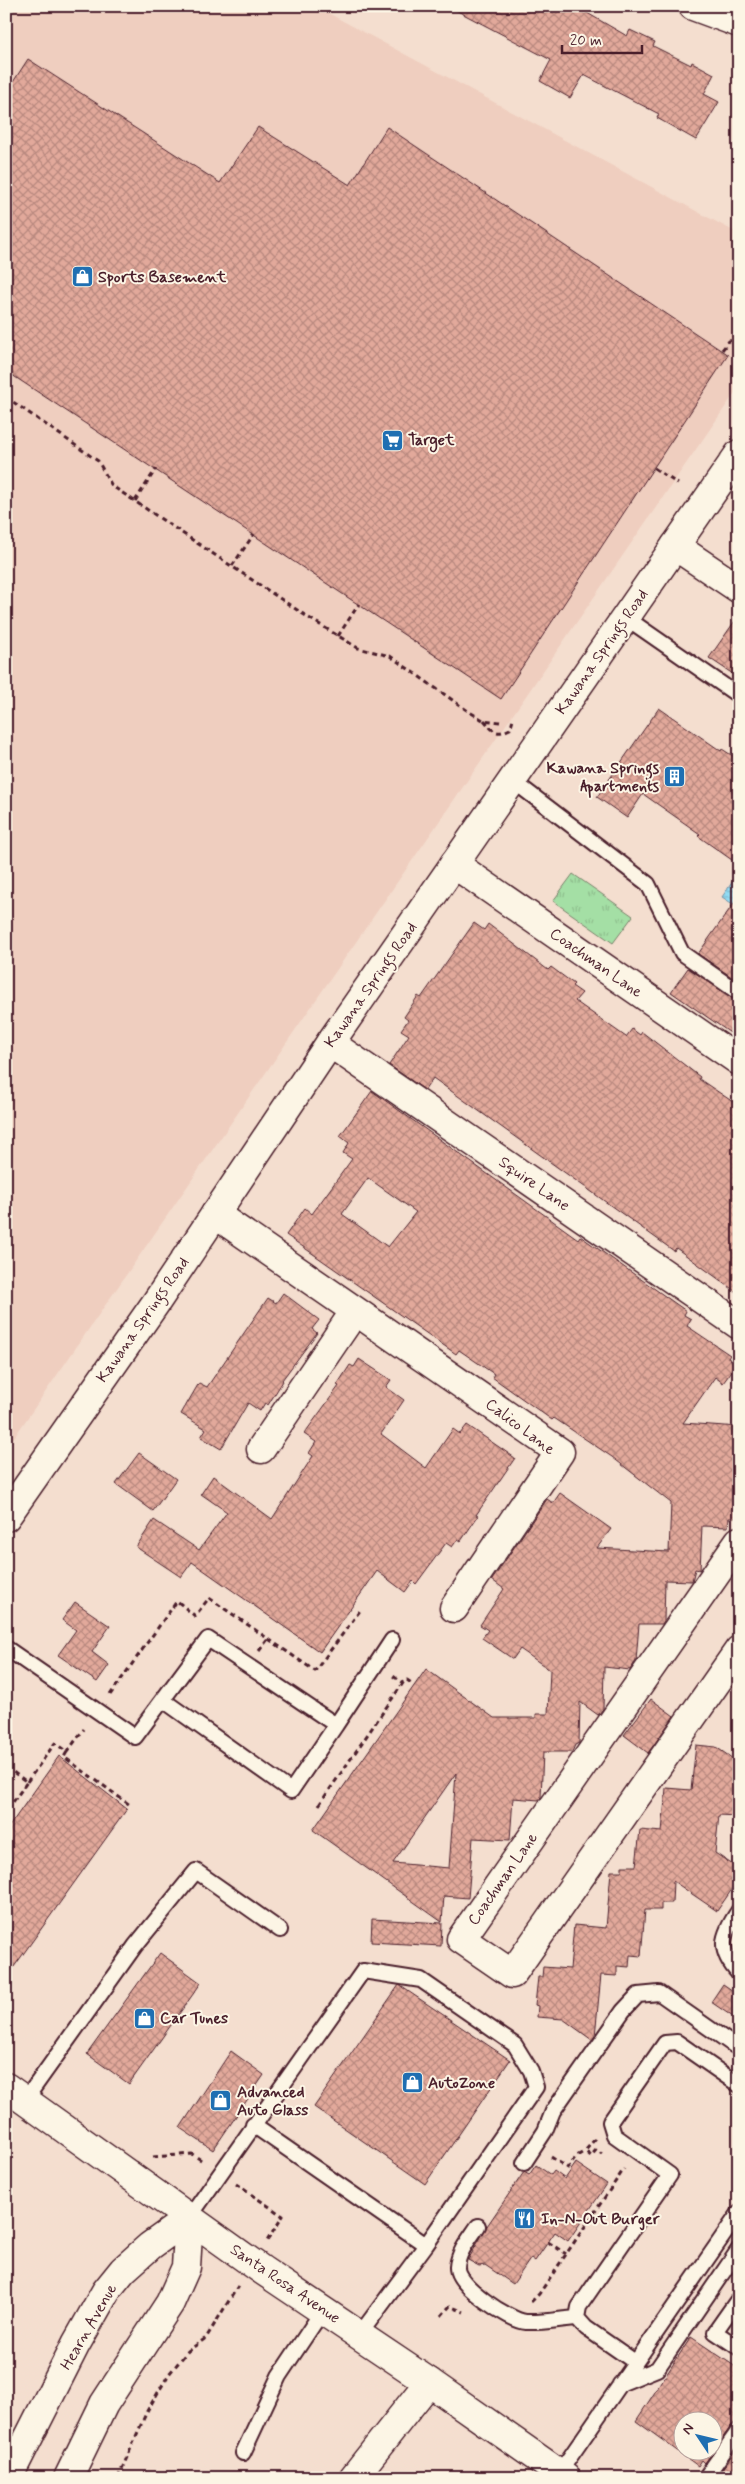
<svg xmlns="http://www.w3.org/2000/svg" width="745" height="2484" font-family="Mynerve,sans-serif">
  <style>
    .built { fill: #efcebf }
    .park { fill: url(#park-tufts); stroke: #777f68 }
    .water { fill: url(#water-rules); stroke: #7590a3 }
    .building { fill: url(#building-cross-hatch); stroke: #4a1f2b; fill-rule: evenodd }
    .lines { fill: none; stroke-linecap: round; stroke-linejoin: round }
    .lane-casing { stroke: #4a1f2b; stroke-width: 18 }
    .street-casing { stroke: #4a1f2b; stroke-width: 31 }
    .secondary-casing { stroke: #4a1f2b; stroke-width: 31 }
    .path { stroke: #4a1f2b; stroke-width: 3; stroke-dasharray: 5 4; stroke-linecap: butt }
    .lane { stroke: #fcf5e5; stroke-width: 14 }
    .street { stroke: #fcf5e5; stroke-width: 28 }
    .secondary { stroke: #fcf5e5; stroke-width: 28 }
    .labels { text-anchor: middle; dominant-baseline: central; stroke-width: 4; stroke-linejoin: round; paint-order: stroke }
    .poi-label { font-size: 16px; font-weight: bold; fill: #4a1f2b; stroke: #fcf5e5; text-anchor: start }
    .street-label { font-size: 16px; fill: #4a1f2b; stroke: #fcf5e5 }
  </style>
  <defs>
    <pattern id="park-tufts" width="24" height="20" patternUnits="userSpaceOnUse" patternTransform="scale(1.25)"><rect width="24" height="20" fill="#a4dfa5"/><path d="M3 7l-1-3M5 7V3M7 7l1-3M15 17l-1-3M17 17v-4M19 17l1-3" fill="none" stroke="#8fbf8e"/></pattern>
    <pattern id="water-rules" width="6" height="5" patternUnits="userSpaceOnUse" patternTransform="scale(1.25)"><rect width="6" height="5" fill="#91dbf3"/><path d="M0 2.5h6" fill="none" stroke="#7fbcd0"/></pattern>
    <pattern id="building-cross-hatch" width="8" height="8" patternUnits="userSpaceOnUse" patternTransform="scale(1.25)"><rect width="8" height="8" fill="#e2a99b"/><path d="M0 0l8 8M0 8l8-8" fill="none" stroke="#b9897f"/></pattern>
  </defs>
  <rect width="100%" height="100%" fill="#f4decf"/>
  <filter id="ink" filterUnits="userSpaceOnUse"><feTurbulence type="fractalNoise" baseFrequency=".02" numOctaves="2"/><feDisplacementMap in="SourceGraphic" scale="10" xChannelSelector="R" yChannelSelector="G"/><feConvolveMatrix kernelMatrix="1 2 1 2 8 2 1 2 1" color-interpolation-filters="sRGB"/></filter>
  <g filter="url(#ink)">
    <path class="built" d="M 6,6 L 315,6 L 739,234 L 739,387 L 6,1449 Z"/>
    <path class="park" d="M 573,874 L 633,916 L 613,943 L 553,901 Z"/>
    <path class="water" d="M 735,878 L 739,881 L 739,908 L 722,897 Z"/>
    <path class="building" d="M 448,6 L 575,6 L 627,36 L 630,30 L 655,42 L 653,46 L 691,65 L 692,62 L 714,74 L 704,94 L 719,102 L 696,140 L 657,118 L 659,114 L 584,75 L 570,98 L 540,81 L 551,60 Z
      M 28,59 L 220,183 L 258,127 L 350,185 L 387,127 L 728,355 L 501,699 L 6,371 L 6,93 Z
      M 739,615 L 739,678 L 709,658 Z
      M 659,708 L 721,751 L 722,749 L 739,760 L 739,865 L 698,836 L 700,834 L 643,794 L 627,818 L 597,797 Z
      M 739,896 L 739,982 L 698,954 Z
      M 474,923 L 484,930 L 488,924 L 548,970 L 551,967 L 574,984 L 572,986 L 582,993 L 575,1001 L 626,1037 L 632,1029 L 640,1035 L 642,1032 L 700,1077 L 699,1079 L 739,1106 L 739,1294 L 676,1248 L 674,1251 L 433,1078 L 425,1090 L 389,1065 L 409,1035 L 401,1030 L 408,1020 L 404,1017 L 418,996 L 421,998 Z
      M 688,968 L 739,1002 L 739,1039 L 671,992 Z
      M 372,1091 L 578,1239 L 580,1236 L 686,1311 L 684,1315 L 691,1319 L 687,1326 L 730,1355 L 728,1358 L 737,1364 L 723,1383 L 715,1377 L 683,1423 L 739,1427 L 738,1518 L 729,1518 L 728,1527 L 702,1526 L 700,1570 L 695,1569 L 692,1581 L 665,1580 L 664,1621 L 662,1624 L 639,1624 L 636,1661 L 630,1670 L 604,1667 L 603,1709 L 598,1715 L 580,1702 L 579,1743 L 575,1745 L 572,1752 L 543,1752 L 541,1797 L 539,1800 L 513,1798 L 510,1840 L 473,1838 L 468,1898 L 444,1896 L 442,1922 L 313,1830 L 426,1669 L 494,1718 L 536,1718 L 536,1714 L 548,1714 L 550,1670 L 520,1649 L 513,1659 L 482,1638 L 488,1630 L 480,1625 L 504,1589 L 492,1580 L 547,1499 L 553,1503 L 560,1493 L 611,1529 L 597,1548 L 669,1552 L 671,1503 L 612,1457 L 554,1418 L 552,1420 L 492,1377 L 494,1374 L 459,1350 L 456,1354 L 286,1235 L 305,1208 L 312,1214 L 352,1159 L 343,1153 L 349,1143 L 340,1136 ZM 368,1178 L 416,1212 L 388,1247 L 342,1214 ZM 456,1773 L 449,1868 L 393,1863 Z
      M 283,1293 L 319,1320 L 312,1329 L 317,1333 L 282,1380 L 283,1381 L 268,1405 L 265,1403 L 260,1411 L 248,1403 L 221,1449 L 201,1437 L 206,1429 L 181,1414 L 199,1383 L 207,1387 L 268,1298 L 276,1303 Z
      M 359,1359 L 391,1380 L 386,1387 L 404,1400 L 381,1434 L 426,1468 L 453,1429 L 460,1434 L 467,1425 L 515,1458 L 476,1515 L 478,1516 L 461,1541 L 458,1539 L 452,1547 L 446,1543 L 416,1584 L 413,1581 L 405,1592 L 377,1571 L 320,1652 L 192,1562 L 181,1577 L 136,1547 L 154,1520 L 199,1550 L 227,1512 L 201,1494 L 213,1476 L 272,1519 L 313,1456 L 309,1453 L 316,1442 L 304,1434 L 339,1386 L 337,1385 L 350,1365 L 354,1367 Z
      M 139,1453 L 176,1479 L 153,1511 L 116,1484 Z
      M 75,1602 L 110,1626 L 92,1652 L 109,1665 L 97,1682 L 58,1655 L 76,1630 L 62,1620 Z
      M 651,1699 L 674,1716 L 648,1753 L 624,1735 Z
      M 696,1745 L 716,1747 L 739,1763 L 736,1816 L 719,1815 L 715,1853 L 739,1869 L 739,1879 L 717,1911 L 673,1881 L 672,1903 L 661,1903 L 661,1910 L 645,1910 L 641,1956 L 630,1955 L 629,1967 L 617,1966 L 617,1976 L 601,1975 L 595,2036 L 592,2040 L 563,2019 L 537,2017 L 538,2006 L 535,2005 L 538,1977 L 542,1977 L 543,1967 L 570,1969 L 574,1925 L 606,1928 L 611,1871 L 622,1871 L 622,1866 L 636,1866 L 640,1830 L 662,1832 L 666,1788 L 691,1790 Z
      M 59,1756 L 127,1809 L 6,1978 L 6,1831 Z
      M 372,1919 L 442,1923 L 441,1946 L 371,1942 Z
      M 160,1953 L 201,1983 L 129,2084 L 87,2054 Z
      M 723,1984 L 739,1995 L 739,2021 L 711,2002 Z
      M 399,1985 L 510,2060 L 425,2184 L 314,2107 Z
      M 231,2051 L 264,2075 L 213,2150 L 180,2128 Z
      M 576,2163 L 607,2184 L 568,2241 L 555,2232 L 535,2261 L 531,2258 L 513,2284 L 485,2265 L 479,2266 L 468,2260 L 487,2226 L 524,2172 L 529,2175 L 536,2165 L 551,2175 L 554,2171 L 565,2179 Z
      M 691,2337 L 739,2369 L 739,2421 L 732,2425 L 705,2463 L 702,2460 L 698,2466 L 636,2421 ZM 682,2422 L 712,2422 L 712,2452 L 682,2452 Z
      M 739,2445 L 739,2478 L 725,2478 L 719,2473 Z"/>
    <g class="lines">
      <defs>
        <path id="lane" d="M 625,617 L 739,696
          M 512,780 L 648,884 L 682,953 L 739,993
          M 6,1648 L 135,1737 L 208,1639 L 336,1725 L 392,1640
          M 163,1700 L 291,1791 L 336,1725
          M 739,1910 C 721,1936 717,1950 739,1974
          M 25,2100 L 135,1946 L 196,1871 L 280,1930
          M 253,2125 L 426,2245
          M 524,2163 L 545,2131 L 553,2111 L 623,2011 L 638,1995 L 659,1993 L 739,2049
          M 189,2218 L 363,1971 L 421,1980 L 515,2045 L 531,2071 L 536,2087 L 426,2245 L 360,2334
          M 478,2226 C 470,2238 458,2252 457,2267 C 456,2285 510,2321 526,2322 C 543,2323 560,2319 577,2318
          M 739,2298 L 715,2332 L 739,2348
          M 635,2362 L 586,2328 L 577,2318 L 579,2307 L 670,2175 L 614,2135 L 610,2122 L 665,2043 L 677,2042 L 739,2085
          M 620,2384 L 657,2369 L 739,2249
          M 243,2453 L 279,2376 L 323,2310
          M 559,2473 L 739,2213
          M 705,2478 L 739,2430"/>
        <path id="street" d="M 693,6 L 739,23
          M 675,546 L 739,589
          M 454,864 L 739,1061
          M 330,1043 L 739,1325
          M 215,1214 L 560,1452 L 454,1608
          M 261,1449 L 355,1311
          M 739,1541 L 461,1939 L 512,1974 L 739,1650
          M 353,2478 L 429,2382"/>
        <path id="secondary" d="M 6,1517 L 155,1304 L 330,1043 L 739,454
          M 6,2087 L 262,2270 L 429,2382 L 566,2478
          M 8,2478 L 76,2344 L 106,2291 L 123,2270 L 150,2246 L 189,2218
          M 68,2478 L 104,2404 L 170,2303 L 186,2267 L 189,2218"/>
      </defs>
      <use href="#lane" class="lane-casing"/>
      <use href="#street" class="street-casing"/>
      <use href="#secondary" class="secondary-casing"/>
      <path class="path" d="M 722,350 L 729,341 L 739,339
        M 6,397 L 98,461 L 112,486 L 309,618 L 358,648 L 390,656 L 468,711 L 483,720 L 500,722
        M 654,468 L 678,484
        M 135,501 L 156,469
        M 232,566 L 254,534
        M 338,636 L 359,604
        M 484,720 C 493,731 496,736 510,729 L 513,719
        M 259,1651 L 268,1639
        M 393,1676 L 403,1683
        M 110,1695 L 177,1601 L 195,1616 L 209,1598 L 315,1671 L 362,1608
        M 67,1752 L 64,1757 L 130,1805
        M 6,1767 L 27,1782 L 6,1812
        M 27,1782 L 55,1743 L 67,1752 L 84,1729
        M 319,1805 L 403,1683 L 407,1680 L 414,1685
        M 595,2139 L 585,2151 L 591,2156 L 596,2150 L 602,2154
        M 153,2157 L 192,2154 L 204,2162
        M 551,2157 L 568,2168 L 577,2156 L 585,2151
        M 236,2184 L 283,2216 L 267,2241
        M 548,2242 L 566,2254
        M 531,2302 L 539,2294 L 624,2169
        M 441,2316 L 450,2306 L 464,2312
        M 118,2478 L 147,2411 L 169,2374 L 188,2351 L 206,2338 L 238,2286"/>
      <use href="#lane" class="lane"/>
      <use href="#street" class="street"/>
      <use href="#secondary" class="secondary"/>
    </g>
  </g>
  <defs>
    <symbol id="shop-square" viewBox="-11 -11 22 22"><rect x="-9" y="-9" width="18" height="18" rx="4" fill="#1f6fb2" stroke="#fcf5e5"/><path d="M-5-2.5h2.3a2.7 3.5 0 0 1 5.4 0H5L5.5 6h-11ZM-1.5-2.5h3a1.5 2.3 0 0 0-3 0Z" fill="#fff"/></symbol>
    <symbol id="supermarket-square" viewBox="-11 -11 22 22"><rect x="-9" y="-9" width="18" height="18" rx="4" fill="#1f6fb2" stroke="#fcf5e5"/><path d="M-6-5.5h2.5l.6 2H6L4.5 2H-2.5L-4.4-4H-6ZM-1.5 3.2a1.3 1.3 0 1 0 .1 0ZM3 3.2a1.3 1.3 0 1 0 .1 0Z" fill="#fff"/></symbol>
    <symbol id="building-square" viewBox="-11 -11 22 22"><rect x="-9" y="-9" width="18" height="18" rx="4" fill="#1f6fb2" stroke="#fcf5e5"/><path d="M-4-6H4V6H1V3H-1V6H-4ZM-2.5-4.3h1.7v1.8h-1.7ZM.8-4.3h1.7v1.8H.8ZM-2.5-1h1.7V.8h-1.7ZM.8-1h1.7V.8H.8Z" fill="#fff"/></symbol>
    <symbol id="restaurant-square" viewBox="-11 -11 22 22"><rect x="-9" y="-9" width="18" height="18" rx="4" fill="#1f6fb2" stroke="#fcf5e5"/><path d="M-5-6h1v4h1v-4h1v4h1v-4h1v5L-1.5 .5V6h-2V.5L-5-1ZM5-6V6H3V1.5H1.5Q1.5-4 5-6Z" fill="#fff"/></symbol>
  </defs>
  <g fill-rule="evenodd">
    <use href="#shop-square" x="70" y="264" width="25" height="25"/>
    <use href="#supermarket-square" x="380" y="428" width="25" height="25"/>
    <use href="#building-square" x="662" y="764" width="25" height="25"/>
    <use href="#shop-square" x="132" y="2006" width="25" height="25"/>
    <use href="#shop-square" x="400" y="2070" width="25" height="25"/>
    <use href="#shop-square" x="208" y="2088" width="25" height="25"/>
    <use href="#restaurant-square" x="512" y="2206" width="25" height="25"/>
  </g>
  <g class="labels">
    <g class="poi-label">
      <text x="98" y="277">Sports Basement</text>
      <text x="408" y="440">Target</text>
      <text x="659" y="768" text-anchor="end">Kawana Springs<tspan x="659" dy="18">Apartments</tspan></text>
      <text x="160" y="2018">Car Tunes</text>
      <text x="428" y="2083">AutoZone</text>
      <text x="237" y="2092">Advanced<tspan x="237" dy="18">Auto Glass</tspan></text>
      <text x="541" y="2219">In-N-Out Burger</text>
    </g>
    <g class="street-label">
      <text transform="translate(602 652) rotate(-55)">Kawana Springs Road</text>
      <text transform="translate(596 963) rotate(35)">Coachman Lane</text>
      <text transform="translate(371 985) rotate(-55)">Kawana Springs Road</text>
      <text transform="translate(534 1184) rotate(35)">Squire Lane</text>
      <text transform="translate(143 1320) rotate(-55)">Kawana Springs Road</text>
      <text transform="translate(520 1427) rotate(37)">Calico Lane</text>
      <text transform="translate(503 1879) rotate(-55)">Coachman Lane</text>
      <text transform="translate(285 2284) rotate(34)">Santa Rosa Avenue</text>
      <text transform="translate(89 2327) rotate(-60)">Hearn Avenue</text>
    </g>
  </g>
  <rect width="745" height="2484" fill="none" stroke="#fcf5e5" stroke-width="25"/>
  <rect x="12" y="12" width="720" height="2459" fill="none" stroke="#4a1f2b" stroke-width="2" filter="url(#ink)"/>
  <g transform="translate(698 2436) rotate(305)"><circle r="24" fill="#fcf5e5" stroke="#b59f9b"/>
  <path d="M0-4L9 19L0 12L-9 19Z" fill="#1f6fb2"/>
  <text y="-8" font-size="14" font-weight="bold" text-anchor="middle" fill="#4a1f2b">N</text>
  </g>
  <path d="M562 45v8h80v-8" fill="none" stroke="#4a1f2b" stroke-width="2.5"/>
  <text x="570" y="45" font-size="15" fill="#4a1f2b" stroke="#fcf5e5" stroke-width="4" paint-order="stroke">20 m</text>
</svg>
